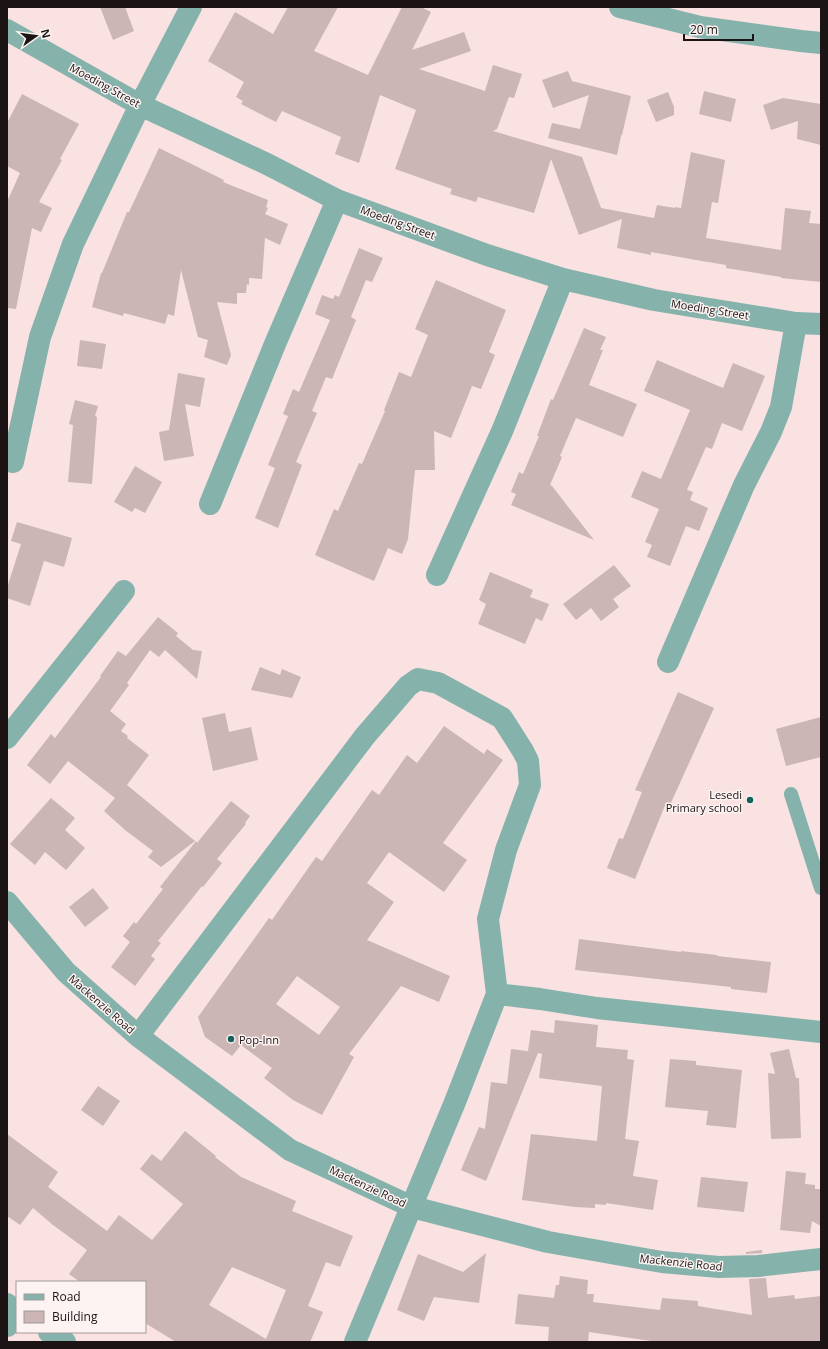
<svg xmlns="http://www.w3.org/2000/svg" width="828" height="1349" font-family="'Open Sans',sans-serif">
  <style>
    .building { fill: #cbb5b5; fill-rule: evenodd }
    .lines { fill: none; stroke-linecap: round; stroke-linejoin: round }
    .service { stroke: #86b2ac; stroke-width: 14 }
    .minor { stroke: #86b2ac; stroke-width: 22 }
    .tertiary { stroke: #86b2ac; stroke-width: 22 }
    .poi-dot { fill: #16625b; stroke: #fcf3f2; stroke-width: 1.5 }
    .labels { text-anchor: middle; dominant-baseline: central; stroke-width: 3; stroke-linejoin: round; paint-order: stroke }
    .street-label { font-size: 11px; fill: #1c1414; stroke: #fcf3f2 }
    .poi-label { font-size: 11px; fill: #1c1414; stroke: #fcf3f2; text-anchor: end }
  </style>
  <rect width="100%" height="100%" fill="#f9e2e1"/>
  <path class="building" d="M 100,7 L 125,7 L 134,31 L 113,40 Z
    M 288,7 L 338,7 L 314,51 L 368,75 L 402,7 L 421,7 L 431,12 L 412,50 L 464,32 L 471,51 L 419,69 L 485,91 L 493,65 L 522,74 L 514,98 L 509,97 L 497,129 L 493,131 L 582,157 L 601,208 L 654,218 L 657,205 L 675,208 L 675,207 L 681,208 L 691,152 L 725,160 L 718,203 L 712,202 L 706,238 L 781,250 L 785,208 L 811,211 L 809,223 L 821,224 L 821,282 L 781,278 L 781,277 L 726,268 L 726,265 L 702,261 L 651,252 L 651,255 L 617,248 L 622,219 L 579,235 L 551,159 L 534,213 L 478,197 L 476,202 L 450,194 L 452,189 L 395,169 L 416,110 L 380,95 L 359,163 L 335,154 L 341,137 L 282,111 L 276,122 L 241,104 L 243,101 L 236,97 L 244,82 L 208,61 L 235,12 L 273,34 Z
    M 568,71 L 572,81 L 631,96 L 622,135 L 620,136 L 621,136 L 617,155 L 548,138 L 552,123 L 580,129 L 589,95 L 553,108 L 542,80 Z
    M 704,91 L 736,99 L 731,122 L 699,114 Z
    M 668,92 L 674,107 L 674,115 L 656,122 L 647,100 Z
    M 22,94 L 79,124 L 60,159 L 62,160 L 39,202 L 52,208 L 41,232 L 32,228 L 16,309 L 7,308 L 7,202 L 20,173 L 7,166 L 7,123 Z
    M 783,98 L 821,104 L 821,145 L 797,139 L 798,121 L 771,130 L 763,105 Z
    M 159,148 L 224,180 L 223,182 L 268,200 L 266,207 L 268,208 L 265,214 L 288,224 L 280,245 L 265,238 L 262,279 L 249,278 L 249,285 L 247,284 L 246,293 L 237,293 L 237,304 L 217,302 L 231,355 L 227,365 L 204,357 L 208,340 L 198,337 L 181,270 L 174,316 L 168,314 L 165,324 L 124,313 L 123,316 L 92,307 L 101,273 L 102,273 L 127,212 L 129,212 Z
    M 359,248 L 383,258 L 372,282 L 366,280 L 351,317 L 356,320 L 332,379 L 326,377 L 312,411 L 317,413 L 296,462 L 302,465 L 278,528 L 255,518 L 275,468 L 268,465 L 288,416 L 283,414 L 293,389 L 299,392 L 330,320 L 315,314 L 322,295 L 333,299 L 335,295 L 339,297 Z
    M 436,280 L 506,310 L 489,352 L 495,355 L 481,389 L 472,386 L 451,438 L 434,431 L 435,470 L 415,470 L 408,539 L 402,554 L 388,548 L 374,581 L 315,555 L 334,509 L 338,511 L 359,463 L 362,464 L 385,411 L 384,410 L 399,372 L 411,377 L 428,335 L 415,329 Z
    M 584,328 L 606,337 L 600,350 L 603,350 L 589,385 L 637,404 L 623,437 L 576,418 L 560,456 L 562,457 L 550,485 L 552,486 L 594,540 L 511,505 L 516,494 L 511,492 L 519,472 L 523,474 L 539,436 L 537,436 L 551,399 L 553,400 Z
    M 80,340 L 106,344 L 102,369 L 77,366 Z
    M 657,360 L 723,388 L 733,363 L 765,376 L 742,431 L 722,423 L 712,449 L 706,447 L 687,490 L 693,492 L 690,500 L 708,508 L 699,531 L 686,526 L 670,566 L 647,557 L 652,545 L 645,542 L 659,509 L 631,497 L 642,471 L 661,479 L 690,410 L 644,391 Z
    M 178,373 L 205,378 L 200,407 L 185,404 L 194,456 L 164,461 L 159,432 L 169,430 Z
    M 75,400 L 98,406 L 95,416 L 97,417 L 92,484 L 68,482 L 73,425 L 69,424 Z
    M 135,466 L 162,482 L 145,513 L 135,508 L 132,512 L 114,502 Z
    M 17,522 L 72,538 L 64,567 L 44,561 L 30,606 L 7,598 L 7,588 L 21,544 L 11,541 Z
    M 614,565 L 631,586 L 613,599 L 619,607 L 601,621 L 591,608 L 576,620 L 563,604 Z
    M 490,572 L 533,590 L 530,597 L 549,604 L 542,621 L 536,618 L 525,644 L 478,624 L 486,604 L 479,600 Z
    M 158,617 L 178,633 L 176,636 L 193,650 L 202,651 L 197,679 L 165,650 L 159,657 L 150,650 L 127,683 L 129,685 L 110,711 L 126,724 L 121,731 L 128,736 L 127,738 L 149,755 L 127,785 L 195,841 L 161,867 L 148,857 L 153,851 L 125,830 L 104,811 L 115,798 L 68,761 L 50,784 L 27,765 L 51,734 L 55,738 L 101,677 L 100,676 L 118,651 L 126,656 Z
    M 260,667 L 280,675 L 282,669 L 301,677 L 292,698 L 251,690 Z
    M 678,692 L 714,708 L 670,805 L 666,803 L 635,879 L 607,868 L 619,838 L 623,839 L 642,792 L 635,790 Z
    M 225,713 L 229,732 L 251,727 L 258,760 L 213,771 L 202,718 Z
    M 821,717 L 821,757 L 786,766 L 776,729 Z
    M 444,726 L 484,754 L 487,749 L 503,760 L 443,843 L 467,860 L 444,892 L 389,852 L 367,883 L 394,902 L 367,940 L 450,976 L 439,1002 L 401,986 L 349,1054 L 354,1057 L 322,1115 L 293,1100 L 264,1078 L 272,1068 L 241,1045 L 232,1056 L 205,1037 L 198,1017 L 269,918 L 272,920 L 316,857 L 322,861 L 372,790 L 379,795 L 407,755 L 417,763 ZM 297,976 L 340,1007 L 319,1035 L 276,1004 Z
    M 51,798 L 75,818 L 65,830 L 85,848 L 66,870 L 45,852 L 35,865 L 10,844 Z
    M 231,801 L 250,816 L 245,823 L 246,824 L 217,859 L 222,863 L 203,887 L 202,886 L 158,941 L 161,943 L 151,956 L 155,959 L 135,986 L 111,967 L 130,942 L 123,936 L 134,922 L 136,924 L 163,889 L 160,887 L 196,841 L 197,843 Z
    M 93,888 L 109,908 L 85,927 L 69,907 Z
    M 579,939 L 681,952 L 681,951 L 717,955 L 717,956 L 771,962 L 767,993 L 731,989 L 731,987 L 575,970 Z
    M 555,1020 L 598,1025 L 596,1047 L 628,1050 L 627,1059 L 634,1060 L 625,1139 L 639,1141 L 633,1176 L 658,1180 L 653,1210 L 606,1203 L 606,1205 L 595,1204 L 595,1208 L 575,1207 L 522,1200 L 531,1134 L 597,1141 L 602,1086 L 539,1078 L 542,1054 L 538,1053 L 486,1181 L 461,1170 L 479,1127 L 485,1129 L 491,1082 L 507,1084 L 511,1049 L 535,1052 L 528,1051 L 531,1030 L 554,1033 Z
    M 789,1049 L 796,1078 L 799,1078 L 801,1138 L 771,1139 L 768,1073 L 775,1074 L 770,1053 Z
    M 670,1059 L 696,1061 L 696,1065 L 742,1070 L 736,1128 L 706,1125 L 708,1111 L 665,1107 Z
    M 98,1086 L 120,1101 L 103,1126 L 81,1110 Z
    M 185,1131 L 216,1156 L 215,1157 L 241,1177 L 296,1201 L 292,1211 L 353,1236 L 340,1267 L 326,1262 L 308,1306 L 323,1312 L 310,1342 L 176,1342 L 145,1323 L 145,1282 L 80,1282 L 69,1274 L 87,1250 L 53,1225 L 33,1208 L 20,1225 L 7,1216 L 7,1134 L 58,1172 L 48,1187 L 107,1231 L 119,1215 L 152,1240 L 183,1204 L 140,1169 L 152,1154 L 161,1161 ZM 232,1267 L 286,1290 L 266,1339 L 209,1305 Z
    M 786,1171 L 806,1173 L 805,1184 L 815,1185 L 815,1189 L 821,1189 L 821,1226 L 812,1221 L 810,1233 L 780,1230 Z
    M 701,1177 L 748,1182 L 744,1212 L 697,1207 Z
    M 762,1250 L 762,1253 L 746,1254 L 746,1252 Z
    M 486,1253 L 479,1303 L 434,1297 L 424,1321 L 397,1310 L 418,1254 L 463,1272 Z
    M 560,1276 L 588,1280 L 587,1294 L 594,1294 L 593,1302 L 660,1310 L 662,1298 L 698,1301 L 698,1306 L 752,1315 L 749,1279 L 766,1278 L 768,1298 L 794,1295 L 795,1299 L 821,1296 L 821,1342 L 651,1342 L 651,1341 L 589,1332 L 588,1342 L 548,1342 L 549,1327 L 515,1324 L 518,1294 L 554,1298 L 556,1285 L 559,1285 Z"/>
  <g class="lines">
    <path class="service" d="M 791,794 L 821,888"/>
    <path class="minor" d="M 7,30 L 140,105 L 267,164 L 337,200 L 487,255 L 563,279 L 654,300 L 796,323 L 821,324
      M 13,462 L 40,337 L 73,244 L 140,105 L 191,7
      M 210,504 L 275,344 L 337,200
      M 437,575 L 503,429 L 563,279
      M 668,662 L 744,485 L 771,432 L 781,407 L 796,323
      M 7,738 L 124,591
      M 7,902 L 66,972 L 138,1036 L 290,1150 L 412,1207 L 548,1242 L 662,1262 L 719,1267 L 758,1266 L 821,1259
      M 497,994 L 540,999 L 597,1008 L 821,1032
      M 138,1036 L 365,736 L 408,686 L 418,679 L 438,683 L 502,718 L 523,751 L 528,761 L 530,785 L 506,850 L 488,919 L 497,994 L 455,1102 L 355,1342
      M 7,1326 L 17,1312"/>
    <path class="tertiary" d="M 620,7 L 700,27 L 801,41 L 821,43
      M 7,1304 L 17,1312
      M 49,1332 L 65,1342"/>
  </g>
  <g class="poi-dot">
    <circle cx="750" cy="800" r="4"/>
    <circle cx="231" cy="1039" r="4"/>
  </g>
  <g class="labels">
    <g class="street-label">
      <text transform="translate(105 85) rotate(29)">Moeding Street</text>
      <text transform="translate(398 222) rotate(20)">Moeding Street</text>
      <text transform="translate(710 309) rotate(9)">Moeding Street</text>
      <text transform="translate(102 1004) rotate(41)">Mackenzie Road</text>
      <text transform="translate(368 1186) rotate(25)">Mackenzie Road</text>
      <text transform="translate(681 1262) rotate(6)">Mackenzie Road</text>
    </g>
    <g class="poi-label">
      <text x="742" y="794">Lesedi<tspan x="742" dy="13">Primary school</tspan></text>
      <text x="239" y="1039" text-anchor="start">Pop-Inn</text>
    </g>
  </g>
  <rect width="828" height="1349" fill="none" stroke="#1c1414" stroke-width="16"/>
  <rect x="16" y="1281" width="130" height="52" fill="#fcf3f2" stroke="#a29a99"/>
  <rect x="24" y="1294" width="20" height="6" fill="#86b2ac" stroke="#a29a99"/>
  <text x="52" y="1301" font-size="12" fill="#1c1414">Road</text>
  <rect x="24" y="1311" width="20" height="12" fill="#cbb5b5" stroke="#a29a99"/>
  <text x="52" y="1321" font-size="12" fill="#1c1414">Building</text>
  <g transform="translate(36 36) rotate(76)" stroke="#fcf3f2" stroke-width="3" paint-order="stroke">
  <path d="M0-3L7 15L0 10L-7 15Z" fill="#1c1414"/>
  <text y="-6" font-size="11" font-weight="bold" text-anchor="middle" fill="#1c1414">N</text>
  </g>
  <path d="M684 34v6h69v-6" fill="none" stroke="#1c1414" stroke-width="2"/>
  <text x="690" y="34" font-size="12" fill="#1c1414" stroke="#fcf3f2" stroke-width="3" paint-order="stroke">20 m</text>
</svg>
